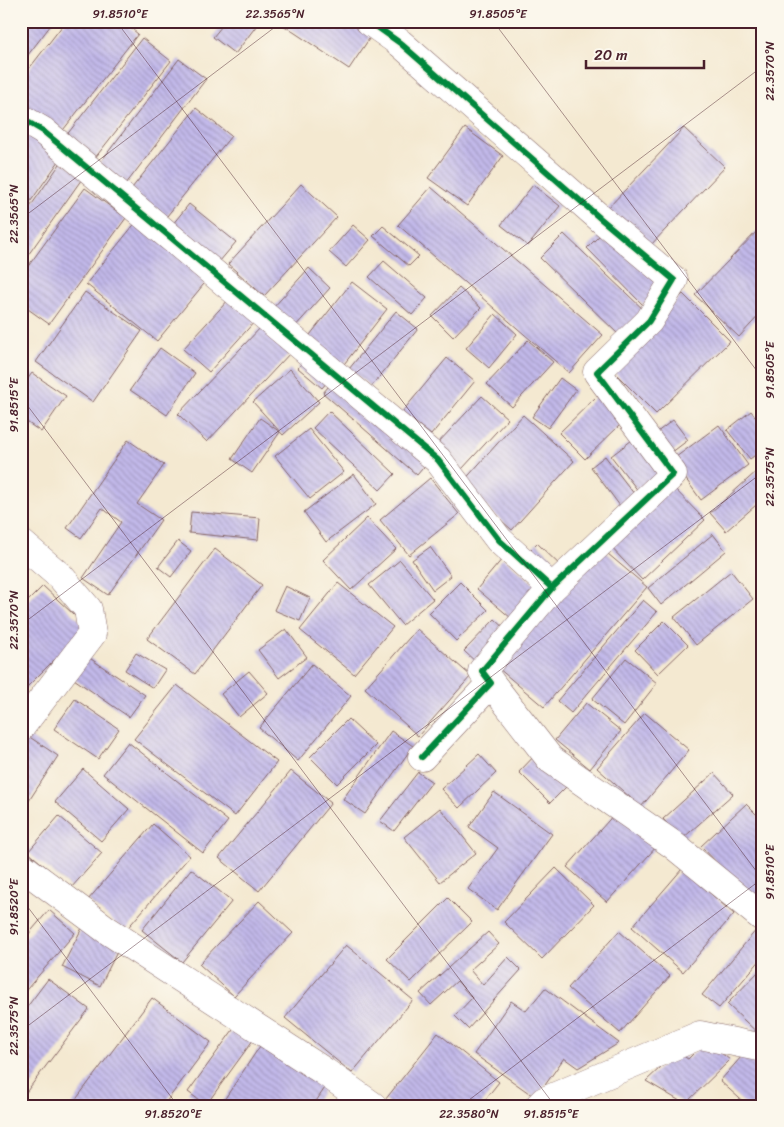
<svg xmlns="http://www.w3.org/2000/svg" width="784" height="1127" font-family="Sriracha,sans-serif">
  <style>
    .building { fill: url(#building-back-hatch) }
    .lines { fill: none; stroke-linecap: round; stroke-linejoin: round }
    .minor-casing { stroke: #866665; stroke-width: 29 }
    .minor { stroke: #fff; stroke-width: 28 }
    .cycleway-casing { stroke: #fbf7ec; stroke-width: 9 }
    .cycleway { stroke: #00873e; stroke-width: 6 }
    .ticks { fill: none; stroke: #4a1f2b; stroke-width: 1; stroke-opacity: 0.45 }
    .neatline { fill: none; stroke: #4a1f2b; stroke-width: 2 }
    .ticks-label { font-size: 12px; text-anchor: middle; fill: #4a1f2b }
  </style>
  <defs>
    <pattern id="building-back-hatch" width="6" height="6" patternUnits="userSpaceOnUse" patternTransform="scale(1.25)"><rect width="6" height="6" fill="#c2b9ea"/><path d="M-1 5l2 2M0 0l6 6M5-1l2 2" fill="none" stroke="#a096be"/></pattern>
  </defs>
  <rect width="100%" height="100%" fill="#fbf7ec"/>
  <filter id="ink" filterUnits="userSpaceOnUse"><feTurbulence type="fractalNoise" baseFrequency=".02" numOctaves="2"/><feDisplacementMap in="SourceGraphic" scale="10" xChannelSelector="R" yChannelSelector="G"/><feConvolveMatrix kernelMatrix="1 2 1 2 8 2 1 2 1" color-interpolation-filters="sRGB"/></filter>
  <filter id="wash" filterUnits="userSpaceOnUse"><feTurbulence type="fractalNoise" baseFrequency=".0096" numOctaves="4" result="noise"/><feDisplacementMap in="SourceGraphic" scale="20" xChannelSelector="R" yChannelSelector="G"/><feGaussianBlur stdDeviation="1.12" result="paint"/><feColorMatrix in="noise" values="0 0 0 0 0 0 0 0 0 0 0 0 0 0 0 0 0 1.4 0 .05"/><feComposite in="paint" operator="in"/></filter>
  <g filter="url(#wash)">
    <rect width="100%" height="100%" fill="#f4e9d1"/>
    <g id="blocks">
      <path class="building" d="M 21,21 L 54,21 L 21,64 Z
        M 66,21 L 122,21 L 138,34 L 60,134 L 21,104 L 21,79 Z
        M 226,21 L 260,21 L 235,54 L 213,37 Z
        M 277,21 L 355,21 L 373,33 L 349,69 Z
        M 142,38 L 171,61 L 91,163 L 62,141 Z
        M 179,59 L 206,79 L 126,184 L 99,164 Z
        M 196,108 L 231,136 L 163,221 L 128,193 Z
        M 21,125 L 64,154 L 21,215 Z
        M 465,128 L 503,156 L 467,206 L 428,178 Z
        M 684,128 L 725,167 L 648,248 L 606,210 Z
        M 62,161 L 84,176 L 21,265 L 21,220 Z
        M 301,184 L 337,217 L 264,296 L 228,264 Z
        M 533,185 L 560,206 L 528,246 L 501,225 Z
        M 431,187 L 603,335 L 569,373 L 398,225 Z
        M 85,188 L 126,218 L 49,324 L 21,304 L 21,276 Z
        M 189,204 L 236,242 L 214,268 L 168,230 Z
        M 137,221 L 208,279 L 157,341 L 86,284 Z
        M 353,225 L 370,240 L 346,267 L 329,252 Z
        M 763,225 L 763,311 L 739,337 L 695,295 Z
        M 383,226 L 419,256 L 409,266 L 373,236 Z
        M 606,229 L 662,286 L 643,305 L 587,248 Z
        M 564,234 L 647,313 L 622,338 L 540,258 Z
        M 384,261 L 427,298 L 412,315 L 369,277 Z
        M 309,268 L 330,288 L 293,329 L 272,309 Z
        M 352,282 L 387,309 L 341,368 L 306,340 Z
        M 459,288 L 481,308 L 453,337 L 432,316 Z
        M 85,292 L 142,331 L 93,402 L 36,362 Z
        M 683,294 L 730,341 L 656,414 L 609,367 Z
        M 231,297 L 256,320 L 209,372 L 183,349 Z
        M 396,311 L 418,329 L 371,387 L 349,369 Z
        M 495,314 L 517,334 L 489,368 L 466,348 Z
        M 264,324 L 292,351 L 207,442 L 178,414 Z
        M 528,340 L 553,362 L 512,407 L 487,384 Z
        M 160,348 L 195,373 L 167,415 L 130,390 Z
        M 447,358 L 475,381 L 431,435 L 402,412 Z
        M 305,360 L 329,380 L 322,388 L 298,368 Z
        M 290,369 L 319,402 L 283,435 L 253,402 Z
        M 32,373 L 66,396 L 41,432 L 21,418 L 21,388 Z
        M 560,378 L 576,390 L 548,428 L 532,417 Z
        M 334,380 L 428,462 L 417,475 L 323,393 Z
        M 482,396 L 508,419 L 462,469 L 436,445 Z
        M 597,396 L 622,423 L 585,459 L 559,433 Z
        M 329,411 L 395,474 L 380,490 L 313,428 Z
        M 751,411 L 763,426 L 763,449 L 750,459 L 727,430 Z
        M 523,415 L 574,461 L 512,530 L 461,484 Z
        M 260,418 L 280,432 L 252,473 L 232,459 Z
        M 673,420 L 688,440 L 667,456 L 652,436 Z
        M 719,425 L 748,465 L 701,500 L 672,460 Z
        M 309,429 L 344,472 L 310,499 L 275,456 Z
        M 640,434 L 668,470 L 639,492 L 611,456 Z
        M 128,440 L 164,465 L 137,504 L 161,520 L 108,595 L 83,578 L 121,522 L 102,508 L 81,538 L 67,528 Z
        M 605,456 L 638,499 L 623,510 L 591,467 Z
        M 757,471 L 763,478 L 763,499 L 726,531 L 710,513 Z
        M 354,474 L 376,504 L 326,542 L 304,512 Z
        M 430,478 L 459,514 L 409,555 L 380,520 Z
        M 669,483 L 705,520 L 642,580 L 607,543 Z
        M 191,512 L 260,518 L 258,540 L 189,533 Z
        M 367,518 L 396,549 L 351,590 L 323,560 Z
        M 713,534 L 726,551 L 661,605 L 648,588 Z
        M 178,541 L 191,551 L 171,577 L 158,567 Z
        M 537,543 L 566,571 L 556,582 L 526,554 Z
        M 430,547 L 451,576 L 433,590 L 412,560 Z
        M 601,548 L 647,587 L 544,707 L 498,668 Z
        M 215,549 L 262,585 L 195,674 L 147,639 Z
        M 503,558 L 544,592 L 518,624 L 477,589 Z
        M 400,560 L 433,599 L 402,625 L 369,585 Z
        M 731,571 L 753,599 L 696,645 L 674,617 Z
        M 460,582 L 488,610 L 456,641 L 429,613 Z
        M 338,583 L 393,627 L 354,674 L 300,630 Z
        M 43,586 L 87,627 L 21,693 L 21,608 Z
        M 285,586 L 310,598 L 300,621 L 274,610 Z
        M 643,600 L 657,612 L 571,713 L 557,701 Z
        M 495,619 L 509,632 L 478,664 L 464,651 Z
        M 664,621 L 688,645 L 658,674 L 635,650 Z
        M 286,629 L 307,657 L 279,678 L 258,650 Z
        M 417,629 L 471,676 L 418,736 L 365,688 Z
        M 136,653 L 165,670 L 153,688 L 125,670 Z
        M 85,655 L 145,695 L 129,717 L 71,677 Z
        M 626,658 L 657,683 L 624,725 L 592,699 Z
        M 312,664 L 351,696 L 298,761 L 259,728 Z
        M 249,671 L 268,693 L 239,717 L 221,694 Z
        M 177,685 L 277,762 L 235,816 L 134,739 Z
        M 75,699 L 119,729 L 98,759 L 54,729 Z
        M 586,703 L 621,731 L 590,769 L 555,740 Z
        M 645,713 L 689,750 L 641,807 L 597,768 Z
        M 348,719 L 376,745 L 337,784 L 310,757 Z
        M 391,731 L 413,746 L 365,814 L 343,799 Z
        M 25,734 L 58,756 L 21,813 L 21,740 Z
        M 128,742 L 228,821 L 203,853 L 103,774 Z
        M 539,751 L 571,782 L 550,803 L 519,772 Z
        M 479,754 L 496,773 L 459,808 L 441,789 Z
        M 83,769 L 129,809 L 101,841 L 55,802 Z
        M 763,770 L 763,781 L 757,774 Z
        M 291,771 L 331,803 L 259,891 L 219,858 Z
        M 418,772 L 432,782 L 394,831 L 380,821 Z
        M 714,773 L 733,794 L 682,839 L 663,819 Z
        M 494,792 L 552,834 L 497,910 L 468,889 L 498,848 L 469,827 Z
        M 746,804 L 763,821 L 763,890 L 752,900 L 701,846 Z
        M 440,808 L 476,853 L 440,882 L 404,837 Z
        M 617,811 L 657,846 L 607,902 L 567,867 Z
        M 59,816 L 102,853 L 71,888 L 28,852 Z
        M 153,824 L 190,856 L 125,931 L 88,900 Z
        M 556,868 L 594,905 L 542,959 L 504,922 Z
        M 191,869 L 232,901 L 182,962 L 142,930 Z
        M 682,869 L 734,914 L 683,972 L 632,927 Z
        M 448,898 L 472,922 L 411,982 L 387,959 Z
        M 259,901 L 293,933 L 234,996 L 199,964 Z
        M 49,910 L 75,933 L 21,996 L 21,943 Z
        M 21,913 L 26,917 L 21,924 Z
        M 83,926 L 120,946 L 100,986 L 62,967 Z
        M 757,929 L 763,933 L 763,957 L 719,1008 L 702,995 Z
        M 619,931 L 670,976 L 620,1033 L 568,988 Z
        M 488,932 L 499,944 L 470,970 L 483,985 L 508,957 L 521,970 L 468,1029 L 455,1016 L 472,998 L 457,981 L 431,1005 L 420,993 Z
        M 346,945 L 413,1000 L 352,1073 L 285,1018 Z
        M 763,967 L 763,1038 L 727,1004 Z
        M 48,979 L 89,1009 L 21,1099 L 21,1015 Z
        M 545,988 L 619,1043 L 578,1068 L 564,1058 L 536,1098 L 474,1054 L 511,1001 L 526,1011 Z
        M 152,998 L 211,1042 L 163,1106 L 71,1106 Z
        M 238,1023 L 256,1036 L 206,1105 L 188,1092 Z
        M 438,1033 L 499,1082 L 480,1106 L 392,1106 L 385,1100 Z
        M 266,1037 L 330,1080 L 313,1106 L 220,1106 Z
        M 706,1041 L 730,1060 L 685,1104 L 646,1081 L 677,1052 L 688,1059 Z
        M 749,1048 L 763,1060 L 763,1106 L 748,1106 L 720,1081 Z"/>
    </g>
  </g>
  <g filter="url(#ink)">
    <use href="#blocks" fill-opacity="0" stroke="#866665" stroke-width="1"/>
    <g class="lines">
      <defs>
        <path id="minor" d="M 369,21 L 400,43 L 601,219 L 674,280 L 649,321 L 597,372 L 673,474 L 552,588
          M 21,118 L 43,131 L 438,460 L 499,540 L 552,588 L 482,671 L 491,683 L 422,757
          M 21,543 L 61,577 L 88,609 L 92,634 L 21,727
          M 491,683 L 550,759 L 672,844 L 763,918
          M 21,866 L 107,930 L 325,1072 L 373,1106
          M 539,1106 L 544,1101 L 700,1035 L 763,1048"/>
      </defs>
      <use href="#minor" class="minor-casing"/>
      <use href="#minor" class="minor"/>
      <defs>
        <path id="cycleway" d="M 369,21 L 400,43 L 601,219 L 674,280 L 649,321 L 597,372 L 673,474 L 552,588
          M 21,118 L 43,131 L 438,460 L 499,540 L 552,588 L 482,671 L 491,683 L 422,757"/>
      </defs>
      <use href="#cycleway" class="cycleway-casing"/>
      <use href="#cycleway" class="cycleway"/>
    </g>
  </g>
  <path class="ticks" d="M 116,21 L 763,880M 493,21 L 763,379M 21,219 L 283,21M 21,397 L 555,1106M 21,625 L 763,66M 21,898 L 178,1106M 21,1031 L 763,472M 461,1106 L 763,878"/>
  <rect width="784" height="1127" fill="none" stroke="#fbf7ec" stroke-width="55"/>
  <path d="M586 60v8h118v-8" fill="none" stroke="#4a1f2b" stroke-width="2.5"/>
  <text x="594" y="60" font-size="15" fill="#4a1f2b" stroke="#fbf7ec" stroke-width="4" paint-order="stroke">20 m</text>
  <rect x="28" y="28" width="728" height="1072" class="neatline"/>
  <g class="ticks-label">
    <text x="120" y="18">91.8510°E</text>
    <text x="275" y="18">22.3565°N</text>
    <text x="498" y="18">91.8505°E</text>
    <text transform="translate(770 71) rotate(-90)" y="4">22.3570°N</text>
    <text transform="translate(14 214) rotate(-90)" y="4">22.3565°N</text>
    <text transform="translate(770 370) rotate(-90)" y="4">91.8505°E</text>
    <text transform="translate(14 405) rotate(-90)" y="4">91.8515°E</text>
    <text transform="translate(770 477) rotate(-90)" y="4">22.3575°N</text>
    <text transform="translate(14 620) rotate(-90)" y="4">22.3570°N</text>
    <text transform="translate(770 872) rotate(-90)" y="4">91.8510°E</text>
    <text transform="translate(14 907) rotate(-90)" y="4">91.8520°E</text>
    <text transform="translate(14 1026) rotate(-90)" y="4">22.3575°N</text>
    <text x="173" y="1118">91.8520°E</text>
    <text x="469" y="1118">22.3580°N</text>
    <text x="551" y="1118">91.8515°E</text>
  </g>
</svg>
